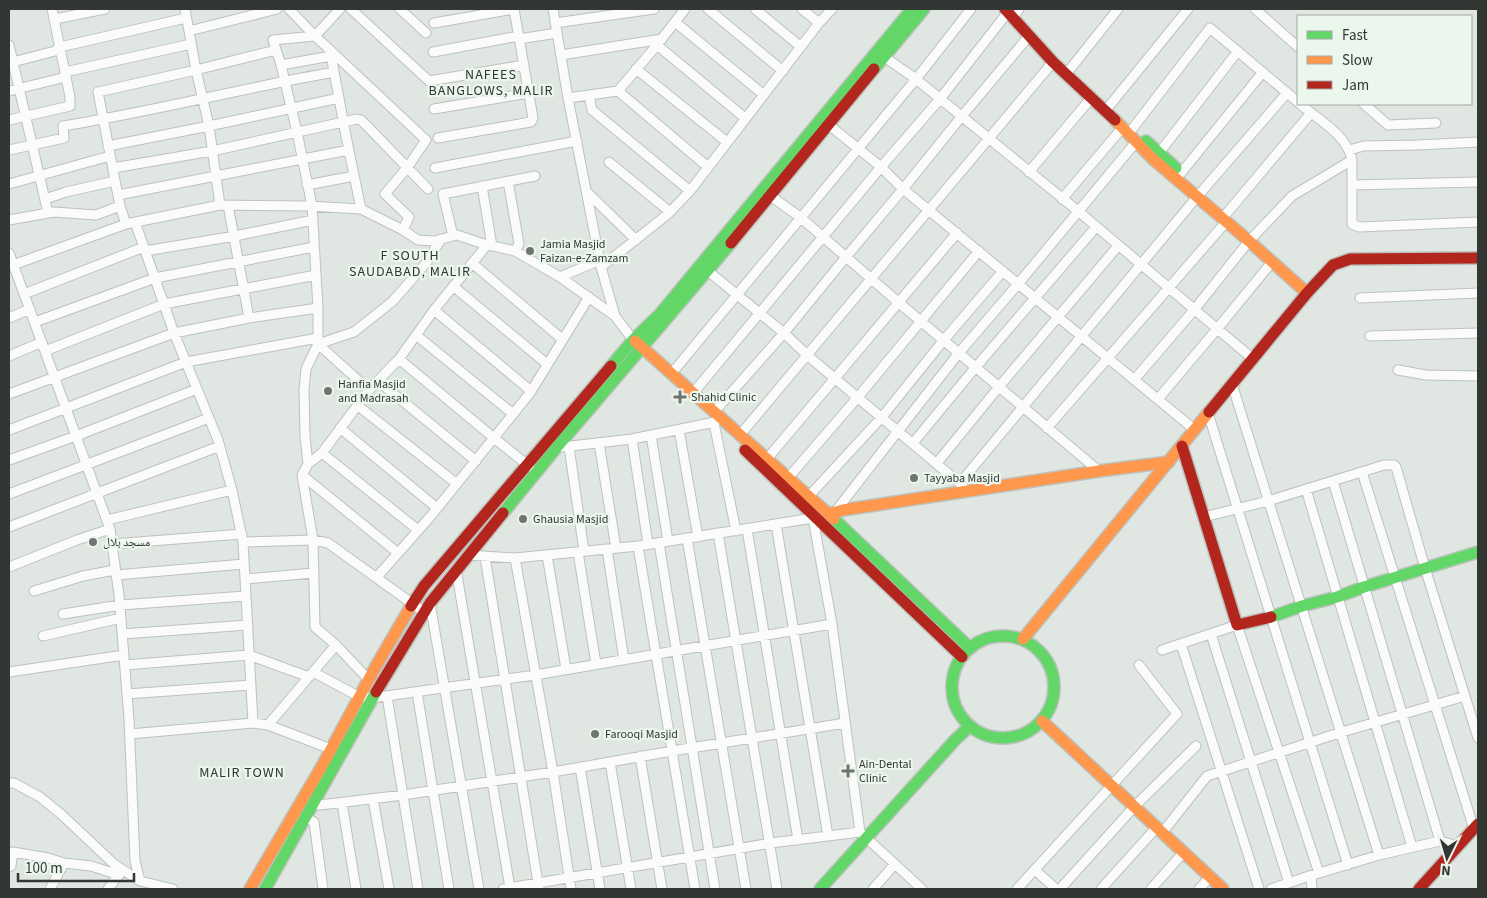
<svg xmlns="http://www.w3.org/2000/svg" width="1487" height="898" font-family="'Source Sans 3','Noto Naskh Arabic',sans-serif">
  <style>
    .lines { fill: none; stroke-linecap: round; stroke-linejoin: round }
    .street-casing { stroke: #bdc2be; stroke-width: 11 }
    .fast-casing { stroke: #bdc2be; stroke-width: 14 }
    .slow-casing { stroke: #bdc2be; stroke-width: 14 }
    .jam-casing { stroke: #bdc2be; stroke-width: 14 }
    .street { stroke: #fafbfa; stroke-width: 9 }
    .fast { stroke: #63d668; stroke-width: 11 }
    .slow { stroke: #ff974d; stroke-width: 11 }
    .jam { stroke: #b3261e; stroke-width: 11 }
    .poi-dot { fill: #707471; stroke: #ebf6ed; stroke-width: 2 }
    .labels { text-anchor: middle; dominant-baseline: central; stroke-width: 4.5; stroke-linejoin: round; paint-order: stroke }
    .poi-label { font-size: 12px; fill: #333734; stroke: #ebf6ed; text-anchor: start }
    .neighbourhood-label { font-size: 14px; letter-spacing: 1px; fill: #333734; stroke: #ebf6ed }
  </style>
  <rect width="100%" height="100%" fill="#e0e6e1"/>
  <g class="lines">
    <defs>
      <path id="street" d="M 185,9 L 196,70 L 209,126 L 220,205
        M 289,9 L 315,36 L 426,140 L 407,168 L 385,194 L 409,217 L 403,230
        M 340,9 L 315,36 L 273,40 L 281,65 L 297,132 L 312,206 L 318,308 L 318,344 L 306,369 L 304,390 L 305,437 L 308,464 L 302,475 L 313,540 L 315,627 L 336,645 L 368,679
        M 351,9 L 429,81 L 524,65
        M 400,9 L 426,33
        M 553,9 L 568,98 L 601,267 L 615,316 L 633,340
        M 708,9 L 783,71
        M 755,9 L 801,47
        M 802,9 L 819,23
        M 1255,9 L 1298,47
        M 1017,12 L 1019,9
        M 55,19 L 105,9
        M 675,22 L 764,95
        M 434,23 L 514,9
        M 555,23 L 654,9
        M 189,31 L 277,9
        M 519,39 L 557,33
        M 9,45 L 48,213
        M 657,45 L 745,118
        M 330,50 L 346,136 L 361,209
        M 433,52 L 519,36
        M 880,54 L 916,79 L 1078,211 L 1253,359
        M 561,55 L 662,39
        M 9,63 L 55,51 L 60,47 L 186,18
        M 281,65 L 331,56
        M 636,69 L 727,142
        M 65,72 L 191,44
        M 1067,73 L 1118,9
        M 9,91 L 66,77
        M 618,91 L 708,167
        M 589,95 L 592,110 L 690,191
        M 568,98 L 618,91 L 657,45 L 685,9
        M 1300,104 C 1319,120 1347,135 1352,160 L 1352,224 L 1359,227 L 1478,222
        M 1364,104 L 1388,125 L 1436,123
        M 434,109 L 529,93
        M 1106,110 L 1188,9
        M 9,120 L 70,106 L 70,97 L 52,9
        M 824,121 L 881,167 L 903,189 L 1195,430
        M 1133,128 L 1210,28 L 1298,102
        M 438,138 L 531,122 L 533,118 L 514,9
        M 108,146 L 209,126 L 339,98
        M 9,150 L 64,138 L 63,126 C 154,111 244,88 334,72
        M 1350,150 L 1363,146 L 1417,145 L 1478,142
        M 1159,153 L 1238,51
        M 609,162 L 670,212
        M 113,168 L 212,151 L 357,119 L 361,120 L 369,128 L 428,189
        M 435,168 L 577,141
        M 1029,172 L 1092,97
        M 1181,173 L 1263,72
        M 508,181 L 519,244 L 515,251
        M 9,184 L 110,156
        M 307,185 L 354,176
        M 1352,185 L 1478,182
        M 482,186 L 492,246
        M 587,192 L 636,240
        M 765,192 L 800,217 L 898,302 L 1099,471
        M 118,195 L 349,150
        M 45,199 L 66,192 L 115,181
        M 1062,199 L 1123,127
        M 228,205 L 249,318
        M 1227,213 L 1311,113
        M 9,220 L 54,212 L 96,215 L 120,206
        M 135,222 L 174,333 L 218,440 L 232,490 L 243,542 L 253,723
        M 126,224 L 220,205 L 309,206 L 361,209 L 403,230 L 418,240 L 434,241 L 457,235 L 484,244 L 515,251 L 560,277 L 615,316
        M 453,236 L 443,194 L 535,176
        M 145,251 L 235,236 L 313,220
        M 9,253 L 110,529 L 119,595 L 129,719 L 135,861 L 140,881
        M 472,263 L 562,339
        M 13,265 L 126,224 L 120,206 L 98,92 L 196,70 L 276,50
        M 601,267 L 668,214 L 690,191 L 819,23 L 832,9
        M 708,271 L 784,333 L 807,355 L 963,486
        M 560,277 L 600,260
        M 453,286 L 547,364
        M 24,294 L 144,247
        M 1360,298 L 1478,293
        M 434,310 L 531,391
        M 9,318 L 30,309
        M 35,322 L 155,278 L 314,247
        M 416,335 L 513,414
        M 1370,336 L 1478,333
        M 45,351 L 164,304 L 316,275
        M 9,356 L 42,342
        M 399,359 L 494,438 L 530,467
        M 1398,370 L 1426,375 L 1478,376
        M 672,373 L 916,79 L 971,9
        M 1134,380 L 1194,310 L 1249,241 L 1292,196 L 1352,160
        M 378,381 L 476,461
        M 1232,384 L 1379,855
        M 369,390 L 318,344 L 354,332 L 393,301 L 426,263 L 441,239
        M 694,392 L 881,167 L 940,99 L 1008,12
        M 9,394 L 174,333 L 249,318 L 318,308
        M 1158,399 L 1217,329 L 1272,262
        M 357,405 L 457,484
        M 715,411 L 784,333 L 846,257 L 903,189 L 962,116 L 1029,36
        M 1208,413 L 1348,865
        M 714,423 L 736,531
        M 340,428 L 437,508
        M 1047,428 L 1226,222
        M 9,430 L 186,362 L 318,338
        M 679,430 L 698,537
        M 651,435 L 668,541
        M 740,435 L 1053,62
        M 632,439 L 648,544
        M 599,443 L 616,548
        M 913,443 L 975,368 L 1096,227
        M 557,447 L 562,447 L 632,439 L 715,422
        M 569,447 L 584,551
        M 322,453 L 418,530
        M 767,459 L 957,233
        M 9,460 L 76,436 L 197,389
        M 937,463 L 998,388 L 1118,246
        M 308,464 L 322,453 L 369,390 L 399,359 L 434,310 L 487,245
        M 1362,472 L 1474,829
        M 302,475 L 398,553
        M 788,478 L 858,397 L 979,251
        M 1333,481 L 1440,841
        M 960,483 L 1196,198 L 1287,93
        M 1306,489 L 1412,847
        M 9,494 L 209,418
        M 809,496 L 882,417 L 943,341 L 1003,271
        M 835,512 L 958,354 L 1018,284 L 1136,142
        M 814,515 L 813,518 L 832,624 L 860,832
        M 1204,517 L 1268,501 L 1384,465 L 1394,465 L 1396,467 L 1425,568 L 1478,738
        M 107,520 L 232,490
        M 776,524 L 828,836
        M 9,527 L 220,446
        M 747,529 L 798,840
        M 718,533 L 777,889
        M 687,538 L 746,889
        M 243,542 L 313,540 L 328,543 L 424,612
        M 659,543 L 715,889
        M 112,544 L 242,534
        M 638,546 L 695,889
        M 607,549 L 624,660
        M 578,552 L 596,664
        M 468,555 L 515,558 L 638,546 L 813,518
        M 547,555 L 566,669
        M 485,557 L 539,889
        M 515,558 L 553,772 L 571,889
        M 9,567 L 77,540 L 110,529
        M 456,569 L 510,888
        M 116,575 L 244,564
        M 376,578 L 430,517 L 530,393 L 589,297
        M 245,579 L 314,573
        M 34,591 L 83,576 L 115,570
        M 430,603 L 479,889
        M 63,614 L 120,605 L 246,596
        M 122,634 L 248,625
        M 1211,634 L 1289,883
        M 43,636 L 121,618
        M 1181,644 L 1259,889
        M 1162,650 L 1237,625 L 1319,873
        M 125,665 L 249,655 L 309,677
        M 9,672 L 124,655
        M 313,672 L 358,696 L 372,698 L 535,675 L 832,624
        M 417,692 L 449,889
        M 127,694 L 251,685
        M 387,696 L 418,889
        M 268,725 L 336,645
        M 130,734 L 253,723 L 268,725 L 331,749
        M 640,756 L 662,889
        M 610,762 L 631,889
        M 580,767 L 600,889
        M 9,783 L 14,783 L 40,797 L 62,815 L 114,864 L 140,881 L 173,889
        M 373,799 L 389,889
        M 342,803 L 356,889
        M 313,804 L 320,805 L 403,795 L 553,772 L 672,751 L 845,723
        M 306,818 L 314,822 L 323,889
        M 1162,833 L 1207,776 L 1342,732 L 1465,696
        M 9,867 L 11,866 L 13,852 L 48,858 L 64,863 L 91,866 L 119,875
        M 1035,870 L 1056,889
        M 1311,876 L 1312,889
        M 50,889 L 64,863
        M 108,889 L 121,872
        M 503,889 L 771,843 L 860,832 L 922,889
        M 873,889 L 895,864
        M 1017,889 L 1177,714 L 1139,665
        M 1060,889 L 1134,807 L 1196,746
        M 1101,889 L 1156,828
        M 1151,889 L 1183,853
        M 1199,889 L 1210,877
        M 1271,889 L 1306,877 L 1379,855 L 1440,841 L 1458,846"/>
      <path id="fast" d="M 874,69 L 924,9
        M 1146,141 L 1176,168
        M 611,366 L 633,340 L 660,314 L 912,9
        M 503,513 L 557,447 L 731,243
        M 834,519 L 970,648
        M 1271,617 L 1302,606 L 1337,597 L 1364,587 L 1478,552
        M952 687a51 51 0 1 1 102 0a51 51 0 1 1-102 0Z
        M 265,889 L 376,692
        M 820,889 L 956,739 L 970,726"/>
      <path id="slow" d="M 1115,120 L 1154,160 L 1249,241 L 1307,293
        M 635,341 L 834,519
        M 829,514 L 843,510 L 1099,471 L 1169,462
        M 1023,639 L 1209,412
        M 1042,721 L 1223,889
        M 250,889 L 322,766 L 376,666 L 411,606"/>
      <path id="jam" d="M 1005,9 L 1053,62 L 1115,120
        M 731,243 L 874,69
        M 1209,412 L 1307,293 L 1333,265 L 1350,259 L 1478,258
        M 1182,446 L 1237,625 L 1271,617
        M 745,450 L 962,657
        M 411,606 L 424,586 L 611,366
        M 376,692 L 430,603 L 503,513
        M 1419,889 L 1478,824"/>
    </defs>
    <use href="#street" class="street-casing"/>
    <use href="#fast" class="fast-casing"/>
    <use href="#slow" class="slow-casing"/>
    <use href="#jam" class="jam-casing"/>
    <use href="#street" class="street"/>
    <use href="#fast" class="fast"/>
    <use href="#slow" class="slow"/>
    <use href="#jam" class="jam"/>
  </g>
  <g class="poi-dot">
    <circle cx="530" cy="251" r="5"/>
    <circle cx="328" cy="391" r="5"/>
    <path d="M677.5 389.5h5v5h5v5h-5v5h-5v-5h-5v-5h5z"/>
    <circle cx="914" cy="478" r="5"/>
    <circle cx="523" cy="519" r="5"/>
    <circle cx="93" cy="542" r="5"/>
    <circle cx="595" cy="734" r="5"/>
    <path d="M845.5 763.5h5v5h5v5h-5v5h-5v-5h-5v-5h5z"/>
  </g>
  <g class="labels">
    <g class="poi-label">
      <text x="540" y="244">Jamia Masjid<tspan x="540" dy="14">Faizan-e-Zamzam</tspan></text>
      <text x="338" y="384">Hanfia Masjid<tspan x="338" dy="14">and Madrasah</tspan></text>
      <text x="691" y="397">Shahid Clinic</text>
      <text x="924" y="478">Tayyaba Masjid</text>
      <text x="533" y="519">Ghausia Masjid</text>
      <text x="103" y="542">مسجد بلال</text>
      <text x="605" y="734">Farooqi Masjid</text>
      <text x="859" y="764">Ain-Dental<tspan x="859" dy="14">Clinic</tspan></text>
    </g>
    <g class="neighbourhood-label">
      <text x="491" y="75">NAFEES<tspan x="491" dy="16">BANGLOWS, MALIR</tspan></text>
      <text x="410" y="256">F SOUTH<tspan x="410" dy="16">SAUDABAD, MALIR</tspan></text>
      <text x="242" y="773">MALIR TOWN</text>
    </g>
  </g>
  <rect width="1487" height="898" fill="none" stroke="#333734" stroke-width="20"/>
  <rect x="1297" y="15" width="175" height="90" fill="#ebf6ed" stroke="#a1aaa3"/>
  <rect x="1307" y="31" width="25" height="8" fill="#63d668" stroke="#a1aaa3"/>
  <text x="1342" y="40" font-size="15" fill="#333734">Fast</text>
  <rect x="1307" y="56" width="25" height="8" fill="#ff974d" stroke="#a1aaa3"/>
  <text x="1342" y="65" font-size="15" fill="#333734">Slow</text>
  <rect x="1307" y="81" width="25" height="8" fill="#b3261e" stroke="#a1aaa3"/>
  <text x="1342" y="90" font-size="15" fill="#333734">Jam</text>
  <g transform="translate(1447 858) rotate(185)" stroke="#ebf6ed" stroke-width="4" paint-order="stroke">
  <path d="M0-4L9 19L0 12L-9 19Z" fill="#333734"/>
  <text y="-8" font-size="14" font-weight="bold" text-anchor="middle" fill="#333734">N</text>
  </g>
  <path d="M18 873v8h116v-8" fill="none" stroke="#333734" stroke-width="2.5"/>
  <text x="25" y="873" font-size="15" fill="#333734" stroke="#ebf6ed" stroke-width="4" paint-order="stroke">100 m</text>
</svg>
